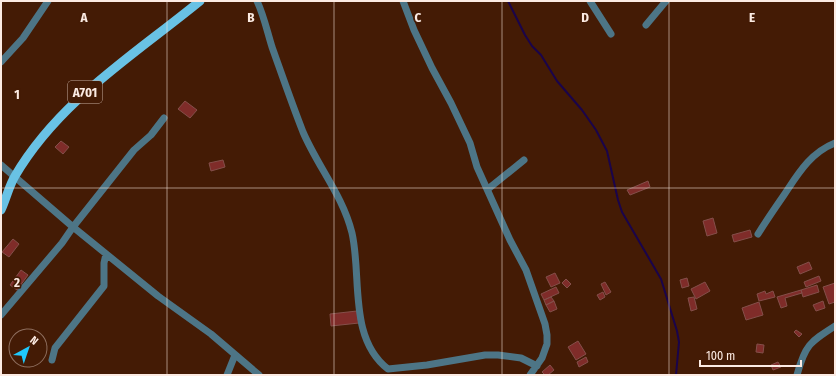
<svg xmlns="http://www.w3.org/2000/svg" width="836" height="376" font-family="'Fira Sans Condensed',sans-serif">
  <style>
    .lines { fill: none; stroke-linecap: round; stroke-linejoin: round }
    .stream { stroke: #1a044b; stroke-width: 2 }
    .building { fill: #7f2c29; stroke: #844f4a }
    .minor { stroke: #4d7586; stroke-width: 7 }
    .major { stroke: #69c2e5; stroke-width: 9 }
    .grid { fill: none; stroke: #fcebe3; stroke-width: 1; stroke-opacity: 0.55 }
    .labels { text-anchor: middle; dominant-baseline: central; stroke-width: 3.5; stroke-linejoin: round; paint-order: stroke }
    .shield { fill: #441b05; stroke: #c5ada0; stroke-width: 1 }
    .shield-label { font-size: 13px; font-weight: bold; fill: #fcebe3 }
    .grid-label { font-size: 13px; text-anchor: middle; font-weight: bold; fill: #fcebe3; stroke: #441b05; stroke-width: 3.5; stroke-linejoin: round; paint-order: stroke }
  </style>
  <rect width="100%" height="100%" fill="#441b05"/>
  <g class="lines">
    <path class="stream" d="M 508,1 L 525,35 L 532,46 L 541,55 L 557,81 L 582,110 L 596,130 L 607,151 L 618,200 L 622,212 L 661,279 L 677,331 L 679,342 L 676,375"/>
  </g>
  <path class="building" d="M 185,101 L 197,110 L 190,118 L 178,109 Z
    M 61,141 L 69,147 L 63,154 L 55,147 Z
    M 223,160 L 225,167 L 211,171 L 209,163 Z
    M 648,181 L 650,187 L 630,195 L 627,190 Z
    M 713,218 L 717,233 L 707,236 L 703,221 Z
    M 750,230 L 752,237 L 734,242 L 732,235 Z
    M 13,239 L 19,244 L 9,257 L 2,252 Z
    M 809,262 L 812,269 L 800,274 L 797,267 Z
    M 21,270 L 28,275 L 17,290 L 10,285 Z
    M 555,273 L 560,283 L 551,287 L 546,277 Z
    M 819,276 L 821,281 L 806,287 L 804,282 Z
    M 687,278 L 689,286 L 682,288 L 680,280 Z
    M 566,279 L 571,284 L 567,288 L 562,283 Z
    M 605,282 L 611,292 L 606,295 L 601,284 Z
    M 705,282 L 710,291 L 696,299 L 691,289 Z
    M 835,283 L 835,302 L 829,304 L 823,287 Z
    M 817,285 L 819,292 L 803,297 L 801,290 Z
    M 556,287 L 559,293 L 544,300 L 541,294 Z
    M 801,290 L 802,293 L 785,298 L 787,306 L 781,308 L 777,297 Z
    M 765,291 L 766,294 L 773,291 L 775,297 L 759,301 L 757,294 Z
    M 603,292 L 605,297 L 600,300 L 597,295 Z
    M 551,297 L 554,301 L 546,305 L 544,300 Z
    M 694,297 L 697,309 L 691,311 L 688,298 Z
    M 554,301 L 557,309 L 550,312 L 546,305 Z
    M 823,301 L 825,308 L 816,311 L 813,305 Z
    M 759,302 L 763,315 L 746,320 L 742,308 Z
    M 357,311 L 359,323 L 331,326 L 330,314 Z
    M 796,330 L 802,334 L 799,337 L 794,332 Z
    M 40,340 L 45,345 L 40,351 Z
    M 578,341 L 586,354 L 576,360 L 568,347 Z
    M 757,344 L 764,345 L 763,353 L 756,352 Z
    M 586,357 L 588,362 L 579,367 L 577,362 Z
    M 778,362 L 781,367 L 773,370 L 771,365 Z
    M 550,365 L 554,370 L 548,375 L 545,375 L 542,372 Z"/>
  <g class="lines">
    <path class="minor" d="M 257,1 C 264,16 267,31 272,47 C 282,75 292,104 303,132 C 318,167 343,196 352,233 C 362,277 348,338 388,369 L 427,365 L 485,355 L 498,355 L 521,358 L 537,366
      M 403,1 L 414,30 L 432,68 L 451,103 L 470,143 L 477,167 L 510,240 L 526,270 L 545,324 L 547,335 L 547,344 L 542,358 L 530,375
      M 590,1 L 611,34
      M 646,25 L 666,1
      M 1,62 L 23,38 L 48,1
      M 1,165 L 73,227 L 158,296 L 211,334 L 259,375
      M 488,189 L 524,160
      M 758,234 C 766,221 775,208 784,195 C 798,174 810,153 835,143
      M 1,315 L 62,243 L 73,227 L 134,150 L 151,135 L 164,118
      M 52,360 L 55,348 L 104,286 L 104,263 L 106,254
      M 227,375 L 235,355
      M 797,375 C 805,345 810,342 835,326"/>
    <path class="major" d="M 1,210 C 6,199 9,186 15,176 C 59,101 134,55 200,1"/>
  </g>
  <path class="grid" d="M 167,1 L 167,375M 334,1 L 334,375M 502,1 L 502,375M 669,1 L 669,375M 1,188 L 835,188"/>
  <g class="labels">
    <rect class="shield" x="68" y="81" width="34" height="22" rx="3"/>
    <g class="shield-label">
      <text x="85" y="92">A701</text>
    </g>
  </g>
  <g class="grid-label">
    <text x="84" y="22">A</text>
    <text x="251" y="22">B</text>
    <text x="418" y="22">C</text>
    <text x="585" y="22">D</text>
    <text x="752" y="22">E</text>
    <text x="17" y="99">1</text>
    <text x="17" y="287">2</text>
  </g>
  <rect width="836" height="376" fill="none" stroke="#fcebe3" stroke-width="4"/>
  <g transform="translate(28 348) rotate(40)"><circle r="19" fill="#441b05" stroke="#8e6e5e"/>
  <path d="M0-3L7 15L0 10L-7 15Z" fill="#1fc9fd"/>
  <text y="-6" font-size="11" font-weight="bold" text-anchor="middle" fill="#fcebe3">N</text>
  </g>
  <path d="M700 360v6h101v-6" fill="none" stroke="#fcebe3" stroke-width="2"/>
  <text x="706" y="360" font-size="12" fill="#fcebe3" stroke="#441b05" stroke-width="3" paint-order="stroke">100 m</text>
</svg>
